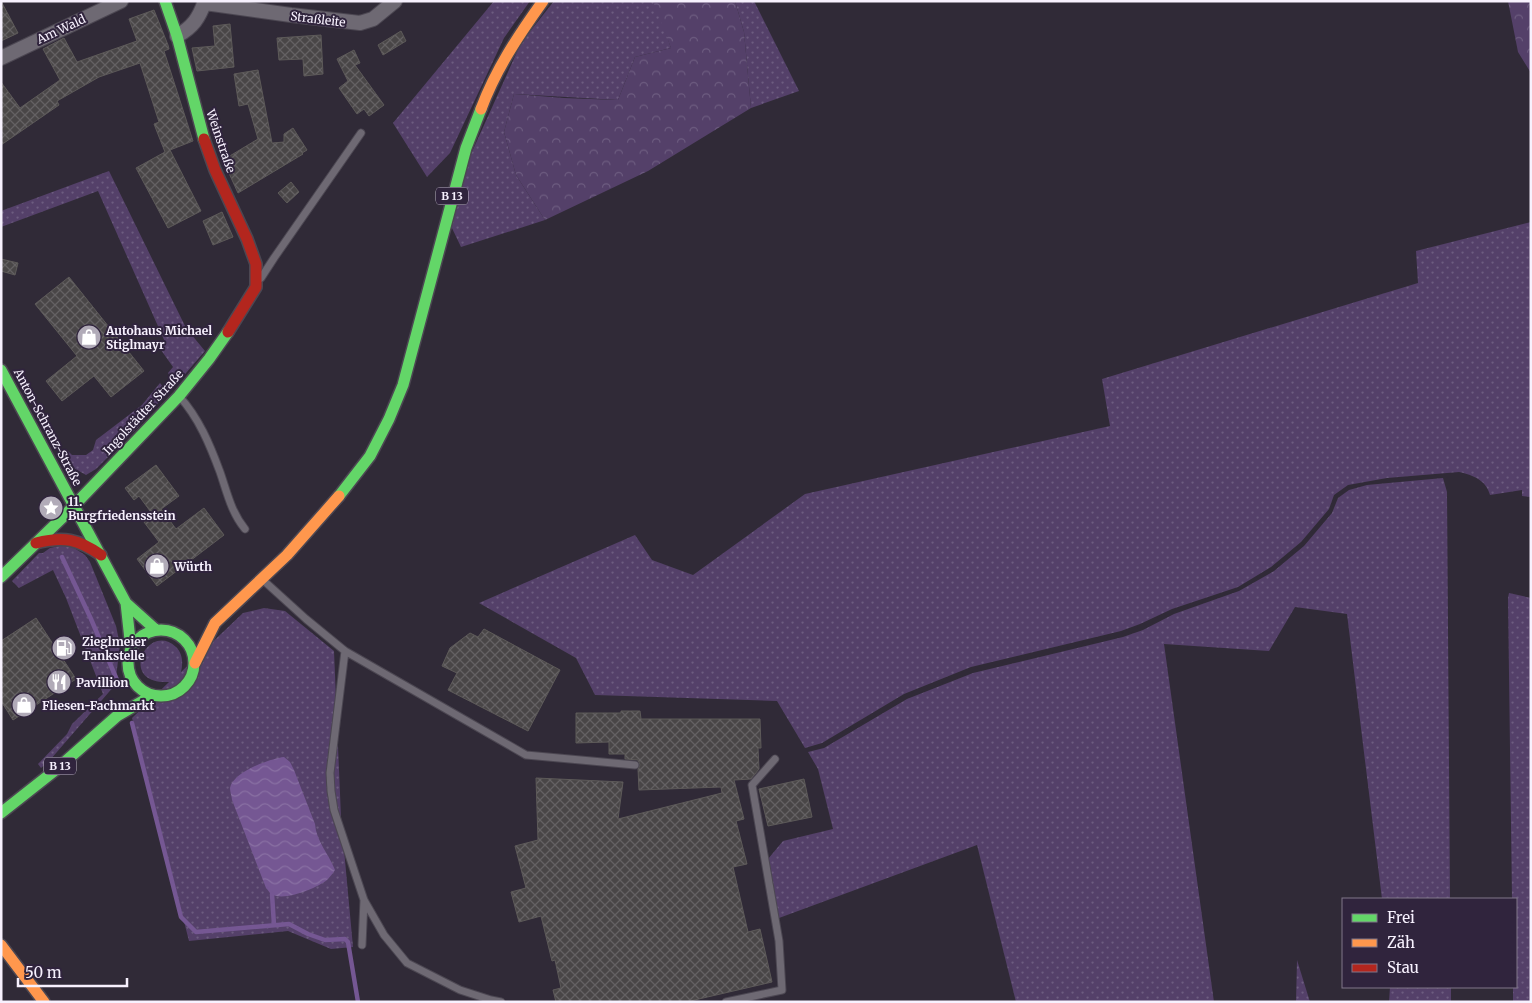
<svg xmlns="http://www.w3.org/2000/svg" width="1532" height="1003" font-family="Merriweather,serif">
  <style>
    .grass { fill: url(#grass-dots) }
    .forest { fill: url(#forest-crowns) }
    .water { fill: url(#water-waves) }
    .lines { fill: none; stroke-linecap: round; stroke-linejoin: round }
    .stream { stroke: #755793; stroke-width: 4.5 }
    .building { fill: url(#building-cross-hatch); stroke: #5d5a59 }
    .lane-casing { stroke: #4c4752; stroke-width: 9 }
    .street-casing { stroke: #4c4752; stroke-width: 16 }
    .fast-casing { stroke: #4c4752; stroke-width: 14 }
    .slow-casing { stroke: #4c4752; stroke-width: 14 }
    .jam-casing { stroke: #4c4752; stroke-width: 14 }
    .lane { stroke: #6e6973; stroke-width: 7 }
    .street { stroke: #6e6973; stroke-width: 14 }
    .fast { stroke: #63d668; stroke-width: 11 }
    .slow { stroke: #ff974d; stroke-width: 11 }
    .jam { stroke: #b3261e; stroke-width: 11 }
    .labels { text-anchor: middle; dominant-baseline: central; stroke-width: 4; stroke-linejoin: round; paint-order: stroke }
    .shield { fill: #30243d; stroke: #bbb4c4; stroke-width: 1 }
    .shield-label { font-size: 11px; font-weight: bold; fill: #f7f1fe }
    .street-label { font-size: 12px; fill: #f7f1fe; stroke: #30243d }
    .poi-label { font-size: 12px; font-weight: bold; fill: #f7f1fe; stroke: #30243d; text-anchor: start }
  </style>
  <defs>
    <pattern id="grass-dots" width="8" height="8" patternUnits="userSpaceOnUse" patternTransform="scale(1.25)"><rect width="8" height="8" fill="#544069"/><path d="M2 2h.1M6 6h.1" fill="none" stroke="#6d5c80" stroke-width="1.8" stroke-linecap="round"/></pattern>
    <pattern id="forest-crowns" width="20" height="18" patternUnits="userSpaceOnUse" patternTransform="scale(1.25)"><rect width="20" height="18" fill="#544069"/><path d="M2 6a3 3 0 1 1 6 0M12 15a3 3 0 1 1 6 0" fill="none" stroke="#6d5c80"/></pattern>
    <pattern id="water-waves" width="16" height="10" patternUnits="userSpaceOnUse" patternTransform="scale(1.25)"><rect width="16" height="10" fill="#755793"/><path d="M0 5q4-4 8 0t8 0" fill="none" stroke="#8970a3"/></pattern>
    <pattern id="building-cross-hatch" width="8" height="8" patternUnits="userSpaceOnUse" patternTransform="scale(1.25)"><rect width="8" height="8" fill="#494647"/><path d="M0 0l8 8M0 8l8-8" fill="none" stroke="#646163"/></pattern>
  </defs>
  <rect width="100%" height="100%" fill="#302a37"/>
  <path class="grass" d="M 494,1 L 530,1 L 504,38 L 450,153 L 427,177 L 393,123 Z
    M 554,1 L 655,1 L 671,48 L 635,57 L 618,100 L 514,94 L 504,132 L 516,175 L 545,220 L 461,247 L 451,226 L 466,165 L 521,43 Z
    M 735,1 L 754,1 L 799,91 L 751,108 L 744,32 Z
    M 109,171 L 186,328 L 205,351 L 180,380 L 171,378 L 168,373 L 173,367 L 161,350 L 165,342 L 98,191 L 1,227 L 1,211 Z
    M 1531,222 L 1531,497 L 1522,496 L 1522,490 L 1490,495 C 1486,480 1473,475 1459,472 L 1387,478 L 1348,485 L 1334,495 L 1329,509 L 1301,542 L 1271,567 L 1238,587 L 1172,609 L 1140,624 L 1121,631 L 971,667 L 904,694 L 822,743 L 805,748 L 777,701 L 595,695 L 576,658 L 479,603 L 635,535 L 652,560 L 693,575 L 805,494 L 1110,426 L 1102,379 L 1418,283 L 1416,251 Z
    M 160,383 L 165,390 L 165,395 L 138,427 L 96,469 L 86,475 L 70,466 L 63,451 L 66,449 L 72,455 L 86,455 L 93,450 L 96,440 L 142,405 Z
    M 1443,478 L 1447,492 L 1450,899 L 1382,899 L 1347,614 L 1295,607 L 1269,651 L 1164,644 L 1214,1002 L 1016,1002 L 977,845 L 779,918 L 768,859 L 783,841 L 833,829 L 818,769 L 808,752 L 824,748 L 907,699 L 973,673 L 1123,637 L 1143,630 L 1174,614 L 1239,591 L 1274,571 L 1304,546 L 1332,513 L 1338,498 L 1349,490 L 1367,485 Z
    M 68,544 L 85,555 L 90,562 L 116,626 L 120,645 L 115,685 L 50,760 L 41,768 L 38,764 L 67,734 L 72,724 L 103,694 L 66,598 L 53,570 L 19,588 L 12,581 L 39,553 L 43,553 L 50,548 Z
    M 1509,593 L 1531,598 L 1531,1002 L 1513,1002 L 1513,987 L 1516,987 L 1516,899 L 1512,899 L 1508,598 Z
    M 264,608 L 285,611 L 334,651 L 341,817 L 353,947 L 331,949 L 288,931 L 189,941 L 132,718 L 169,682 C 116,685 148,620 176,647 C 183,654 183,663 181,672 L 243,613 Z
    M 1297,960 L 1310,1002 L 1296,1002 Z
    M 1390,987 L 1451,987 L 1451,1002 L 1389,1002 Z"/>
  <path class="forest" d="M 653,1 L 735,1 L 744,32 L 751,108 L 648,171 L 545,220 L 516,175 L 504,132 L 514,94 L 564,98 L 618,100 L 635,57 L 671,48 Z
    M 1508,1 L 1531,1 L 1531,73 L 1518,52 Z"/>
  <path class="water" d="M 284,757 L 290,762 L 294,770 L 315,824 C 316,841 329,854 335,870 C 333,873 330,877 327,880 C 317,888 284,902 271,894 C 269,892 268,890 266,888 L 232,800 C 232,797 230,792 230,788 C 233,772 269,759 284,757 Z"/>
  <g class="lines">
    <path class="stream" d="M 62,557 L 91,619 L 117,680
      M 132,723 L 181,917 L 196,932 L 289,924 L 308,934 L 325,940 L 345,939 L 348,942 L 358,1002
      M 272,894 L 274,925"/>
  </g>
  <path class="building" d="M 1,1 L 18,33 L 1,41 Z
    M 154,10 L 168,45 L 169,49 L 164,51 L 193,141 L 170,150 L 201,211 L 168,228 L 136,168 L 165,152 L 154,124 L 159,122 L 140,63 L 99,77 L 57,101 L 59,105 L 1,145 L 1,82 L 20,108 L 60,80 L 43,49 L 64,38 L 77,62 L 137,41 L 129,19 Z
    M 230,24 L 234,67 L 197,71 L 192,48 L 215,46 L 213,26 Z
    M 401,31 L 406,41 L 383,55 L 378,45 Z
    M 321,35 L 323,74 L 304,76 L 303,59 L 279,60 L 277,38 Z
    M 354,50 L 360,63 L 355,65 L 384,105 L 369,116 L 364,109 L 357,114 L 339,88 L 348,81 L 337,59 Z
    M 258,70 L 272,143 L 284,142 L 284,134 L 293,128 L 307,150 L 302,153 L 303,154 L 238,193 L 223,160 L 258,139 L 248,104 L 239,106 L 234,74 Z
    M 291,182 L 299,192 L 287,203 L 278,193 Z
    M 222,212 L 233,237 L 213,245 L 203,221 Z
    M 1,259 L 18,263 L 15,275 L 1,271 Z
    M 69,277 L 144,371 L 111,397 L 94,376 L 62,401 L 46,381 L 77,356 L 35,304 Z
    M 156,465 L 179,496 L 153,515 L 139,496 L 134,500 L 125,488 Z
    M 204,508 L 224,535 L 157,586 L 137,559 L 159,542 L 144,522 L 161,509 L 176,529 Z
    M 36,618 L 76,679 L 13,720 L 1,701 L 1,641 Z
    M 484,629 L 560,670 L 528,731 L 448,690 L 457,673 L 442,666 L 450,648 L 470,633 L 478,637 Z
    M 621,711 L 640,711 L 641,719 L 760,719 L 761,748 L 758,748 L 759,769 L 751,779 L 734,780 L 744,819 L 736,821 L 747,864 L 733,867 L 748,932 L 760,929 L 772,982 L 686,1002 L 556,1002 L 553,990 L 561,988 L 555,960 L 552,961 L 541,916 L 519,922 L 511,892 L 526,888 L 515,846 L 538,840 L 536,778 L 623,782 L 618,819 L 722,793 L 721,787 L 639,790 L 638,769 L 640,765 L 638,760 L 625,759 L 625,754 L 609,754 L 609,742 L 576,743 L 576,713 L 621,713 Z
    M 804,779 L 812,817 L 768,826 L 759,789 Z"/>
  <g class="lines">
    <defs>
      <path id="lane" d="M 261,278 L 274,258 L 361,133
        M 179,396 C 199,418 210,445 220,472 C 227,492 231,512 245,529
        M 263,580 L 306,619 L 345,651 L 526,755 L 635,765
        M 345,651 L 330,773 L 331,791 L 334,810 L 364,900 L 384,935 L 407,963 L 460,990 L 491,1000 L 501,1002
        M 362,945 L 364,900
        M 726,1002 L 782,990 L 779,941 L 752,785 L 775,759"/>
      <path id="street" d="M 205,3 L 291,15 L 360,23 L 373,19 L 395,1
        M 177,36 C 193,27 199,18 205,1
        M 1,58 L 121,1"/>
      <path id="fast" d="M 165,1 L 177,36 L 204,139
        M 1,370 L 126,603 L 131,649
        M 339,496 L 370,456 L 389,419 L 403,385 L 466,148 L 481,109
        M 1,577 L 65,515 L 179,396 L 209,359 L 228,332
        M 126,603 L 156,630
        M128 663a33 33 0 1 1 66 0a33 33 0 1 1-66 0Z
        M 1,813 L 58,768 L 117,716 L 153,695"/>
      <path id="slow" d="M 481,109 C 496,69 518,36 543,1
        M 195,663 L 215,623 L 287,555 L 339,496
        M 1,945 L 44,1002"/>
      <path id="jam" d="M 204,139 L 215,170 L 247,239 L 256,264 L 256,287 L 228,332
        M 36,543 C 64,536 78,539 101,555"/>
    </defs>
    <use href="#lane" class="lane-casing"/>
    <use href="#street" class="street-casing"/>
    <use href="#fast" class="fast-casing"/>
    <use href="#slow" class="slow-casing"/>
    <use href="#jam" class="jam-casing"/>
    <use href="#lane" class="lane"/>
    <use href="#street" class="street"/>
    <use href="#fast" class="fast"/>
    <use href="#slow" class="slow"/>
    <use href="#jam" class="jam"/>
  </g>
  <defs>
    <symbol id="shop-disc" viewBox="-11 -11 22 22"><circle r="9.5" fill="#b1abb8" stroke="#30243d"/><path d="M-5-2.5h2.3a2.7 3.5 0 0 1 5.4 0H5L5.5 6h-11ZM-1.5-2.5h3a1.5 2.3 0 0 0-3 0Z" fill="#fff"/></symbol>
    <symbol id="sight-disc" viewBox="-11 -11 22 22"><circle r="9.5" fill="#b1abb8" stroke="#30243d"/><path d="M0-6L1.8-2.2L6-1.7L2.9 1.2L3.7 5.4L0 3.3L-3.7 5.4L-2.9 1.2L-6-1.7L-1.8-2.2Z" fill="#fff"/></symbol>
    <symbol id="fuel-disc" viewBox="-11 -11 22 22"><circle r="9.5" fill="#b1abb8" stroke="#30243d"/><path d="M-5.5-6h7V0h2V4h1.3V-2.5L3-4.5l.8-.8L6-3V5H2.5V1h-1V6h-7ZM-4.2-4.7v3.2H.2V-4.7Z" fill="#fff"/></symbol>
    <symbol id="restaurant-disc" viewBox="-11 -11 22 22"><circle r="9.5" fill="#b1abb8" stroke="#30243d"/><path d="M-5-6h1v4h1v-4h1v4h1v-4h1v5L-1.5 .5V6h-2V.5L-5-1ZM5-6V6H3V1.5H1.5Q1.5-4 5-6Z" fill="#fff"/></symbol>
  </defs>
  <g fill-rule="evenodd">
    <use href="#shop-disc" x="75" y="323" width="28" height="28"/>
    <use href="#sight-disc" x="37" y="494" width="28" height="28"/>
    <use href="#shop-disc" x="143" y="552" width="28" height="28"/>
    <use href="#fuel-disc" x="50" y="634" width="28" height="28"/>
    <use href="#restaurant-disc" x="45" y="668" width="28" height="28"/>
    <use href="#shop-disc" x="10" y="691" width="28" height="28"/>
  </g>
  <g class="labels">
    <g class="shield">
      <rect x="436" y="187.5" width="32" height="17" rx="4"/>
      <rect x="44" y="757.5" width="32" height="17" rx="4"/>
    </g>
    <g class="shield-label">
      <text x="452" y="196">B 13</text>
      <text x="60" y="766">B 13</text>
    </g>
    <g class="street-label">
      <text transform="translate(318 19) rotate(7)">Straßleite</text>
      <text transform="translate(61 29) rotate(-25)">Am Wald</text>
      <text transform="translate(221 141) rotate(71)">Weinstraße</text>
      <text transform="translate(143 412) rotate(-47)">Ingolstädter Straße</text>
      <text transform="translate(48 427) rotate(62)">Anton-Schranz-Straße</text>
    </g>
    <g class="poi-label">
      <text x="106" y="330">Autohaus Michael<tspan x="106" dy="14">Stiglmayr</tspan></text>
      <text x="68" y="501">11.<tspan x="68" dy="14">Burgfriedensstein</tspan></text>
      <text x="174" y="566">Würth</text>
      <text x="82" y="641">Zieglmeier<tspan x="82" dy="14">Tankstelle</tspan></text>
      <text x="76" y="682">Pavillion</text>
      <text x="42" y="705">Fliesen-Fachmarkt</text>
    </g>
  </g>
  <rect width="1532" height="1003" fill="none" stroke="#f7f1fe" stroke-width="5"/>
  <rect x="1342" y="898" width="175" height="90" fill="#30243d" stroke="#80768a"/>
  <rect x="1352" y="914" width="25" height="8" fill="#63d668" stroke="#80768a"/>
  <text x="1387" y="923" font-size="15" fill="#f7f1fe">Frei</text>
  <rect x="1352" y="939" width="25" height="8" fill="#ff974d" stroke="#80768a"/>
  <text x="1387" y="948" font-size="15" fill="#f7f1fe">Zäh</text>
  <rect x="1352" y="964" width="25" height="8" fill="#b3261e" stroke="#80768a"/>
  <text x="1387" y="973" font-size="15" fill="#f7f1fe">Stau</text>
  <path d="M18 978v8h109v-8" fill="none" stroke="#f7f1fe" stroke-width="2.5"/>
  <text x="25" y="978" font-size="15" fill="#f7f1fe" stroke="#30243d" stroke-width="4" paint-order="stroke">50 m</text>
</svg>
